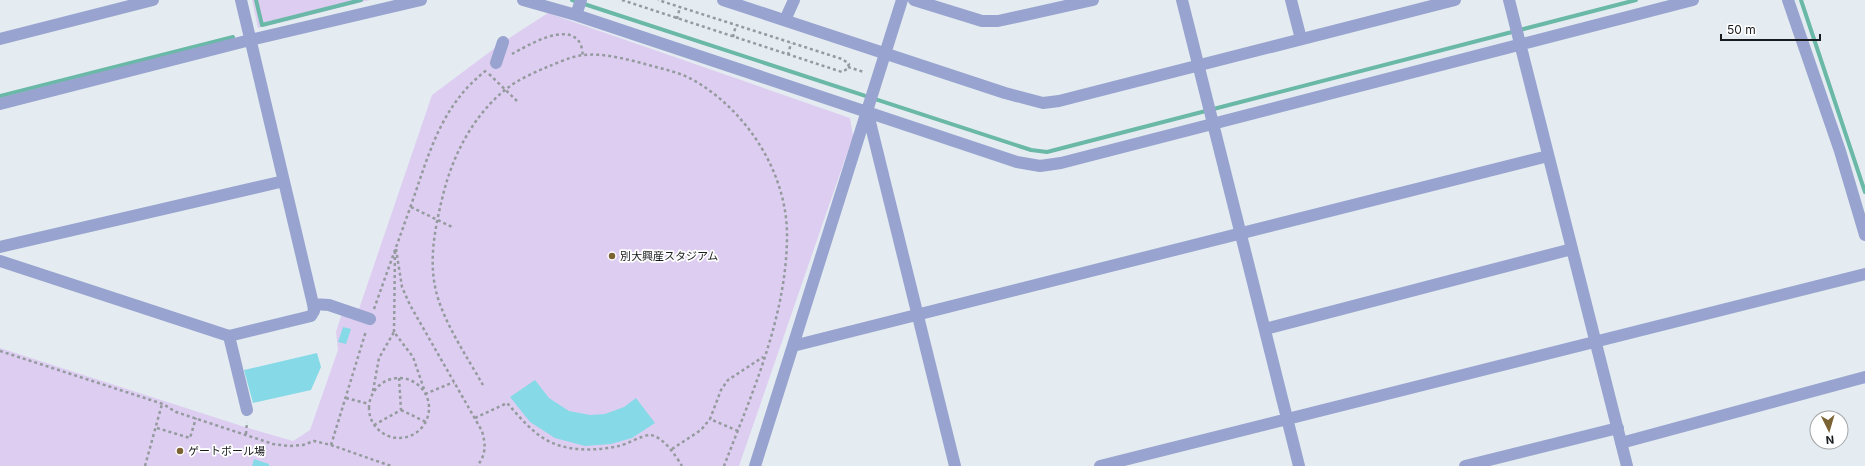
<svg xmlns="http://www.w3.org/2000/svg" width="1865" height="466" font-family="Inter,'Noto Sans JP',sans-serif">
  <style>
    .green { fill: #ddcef1 }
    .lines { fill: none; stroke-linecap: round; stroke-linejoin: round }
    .stream { stroke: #6ab8a7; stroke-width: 4 }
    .building { fill: #86d9e7 }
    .path { stroke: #949a9e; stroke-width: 2.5; stroke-dasharray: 3 3; stroke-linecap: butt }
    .minor { stroke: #98a4cf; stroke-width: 12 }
    .poi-dot { fill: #7b6333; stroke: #fff; stroke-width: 1.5 }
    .labels { text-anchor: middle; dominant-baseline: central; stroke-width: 3.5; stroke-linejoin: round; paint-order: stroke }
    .poi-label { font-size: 11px; fill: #181b1d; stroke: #fff; text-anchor: start }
  </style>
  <rect width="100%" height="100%" fill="#e4ecf1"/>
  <path class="green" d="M 252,0 L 370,0 L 258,28 Z
    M 548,13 L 850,118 L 853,136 L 739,466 L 0,466 L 0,348 L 248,428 L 293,441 L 310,430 L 338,350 L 336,332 L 342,313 L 359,309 L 432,95 L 503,42 Z"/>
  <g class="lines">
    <path class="stream" d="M 256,0 L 262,25 L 361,0
      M 572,0 L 1031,150 L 1047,152 L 1636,0
      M 1801,0 L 1865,192
      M 0,96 L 233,37"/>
  </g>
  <path class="building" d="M 343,327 L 351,329 L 346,344 L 338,342 Z
    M 317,353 L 321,367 L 311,390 L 253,403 L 244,370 Z
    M 535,380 L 549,398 L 569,411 L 590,415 L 605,414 L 624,407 L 636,398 L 655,423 L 632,438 L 611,444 L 585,446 L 555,438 L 530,422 L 510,397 Z
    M 254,459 L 269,464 L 269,466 L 252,466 Z"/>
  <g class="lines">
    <path class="path" d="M 622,0 L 842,72 L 847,69 L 849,64 L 842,59 L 658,0
      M 677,19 L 680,7
      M 733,37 L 736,25
      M 512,54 C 527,46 567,21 580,43 C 582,46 582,52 583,55
      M 788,55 L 791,43
      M 848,67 L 864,72
      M 489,74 L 517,101
      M 411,207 L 454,228
      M 396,249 L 402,287 L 410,305 L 482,431 C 486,445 486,455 477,466
      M 374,309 C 386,275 398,242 410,208 C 429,155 440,105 488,69
      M 394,332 L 395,252
      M 0,351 L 163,404 L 176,412 L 273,444 L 289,446 L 303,445 L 314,441 L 331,445 L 391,466
      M369 408a30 30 0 1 1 60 0a30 30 0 1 1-60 0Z
      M 483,385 C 467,357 443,321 436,291 C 428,258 436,223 444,191 C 454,153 474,115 505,90 C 517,80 533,73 547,67 C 558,63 571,56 584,55 C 604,53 626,59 645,64 C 662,69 680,72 695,81 C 748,112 787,174 787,235 C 787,316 752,393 724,466
      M 373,391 L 379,358 L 394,332 L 413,357 L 424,389
      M 425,394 L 454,382
      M 346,398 L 369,404
      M 401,410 L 426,422
      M 475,418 L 507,403 C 516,413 525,424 535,432 C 558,452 590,452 619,446 C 628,444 642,435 650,435 C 663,436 676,456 682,466
      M 374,425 L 401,410 L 399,378
      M 157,428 L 190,438 L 196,418
      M 738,431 L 710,419 L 721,390 L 728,380 L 763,357
      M 246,434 L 247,422
      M 331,445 L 366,331
      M 672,449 L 701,430 L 710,419
      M 145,466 L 162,404"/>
    <path class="minor" d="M 523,0 L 576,15 L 1017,162 L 1040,166 L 1061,163 L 1693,0
      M 723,0 L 1005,93 L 1043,103 L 1059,101 L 1455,0
      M 914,0 L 982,21 L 998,21 L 1093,0
      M 1182,0 L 1299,466
      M 1291,0 L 1301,39
      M 1509,0 L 1627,466
      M 1788,0 L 1840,151 L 1865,235
      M 576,15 L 581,0
      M 785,20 L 794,0
      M 0,39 L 153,0
      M 496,63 L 503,42
      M 0,104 L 250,40 L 421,0
      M 868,114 L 955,466
      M 0,247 L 284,181
      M 0,261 L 229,336 L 311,316 L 314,311 L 313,304 L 241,0
      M 313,304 L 329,305 L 370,319
      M 1265,329 L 1572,249
      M 229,336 L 247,410
      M 793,346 L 1548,156
      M 1621,443 L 1865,377
      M 755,466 L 902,0
      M 1100,466 L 1865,274
      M 1465,466 L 1618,428"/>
  </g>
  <g class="poi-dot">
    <circle cx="612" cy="256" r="4"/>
    <circle cx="180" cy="451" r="4"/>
  </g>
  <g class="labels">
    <g class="poi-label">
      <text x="620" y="256">別大興産スタジアム</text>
      <text x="188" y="451">ゲートボール場</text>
    </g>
  </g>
  <g transform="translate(1829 430) rotate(175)"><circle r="19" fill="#ffffff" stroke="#a3a4a5"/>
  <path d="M0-3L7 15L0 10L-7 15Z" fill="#7b6333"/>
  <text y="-6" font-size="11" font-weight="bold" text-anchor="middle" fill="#181b1d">N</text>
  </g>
  <path d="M1721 34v6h99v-6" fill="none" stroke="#181b1d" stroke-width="2"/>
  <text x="1727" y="34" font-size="12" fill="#181b1d" stroke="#ffffff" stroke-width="3" paint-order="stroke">50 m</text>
</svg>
